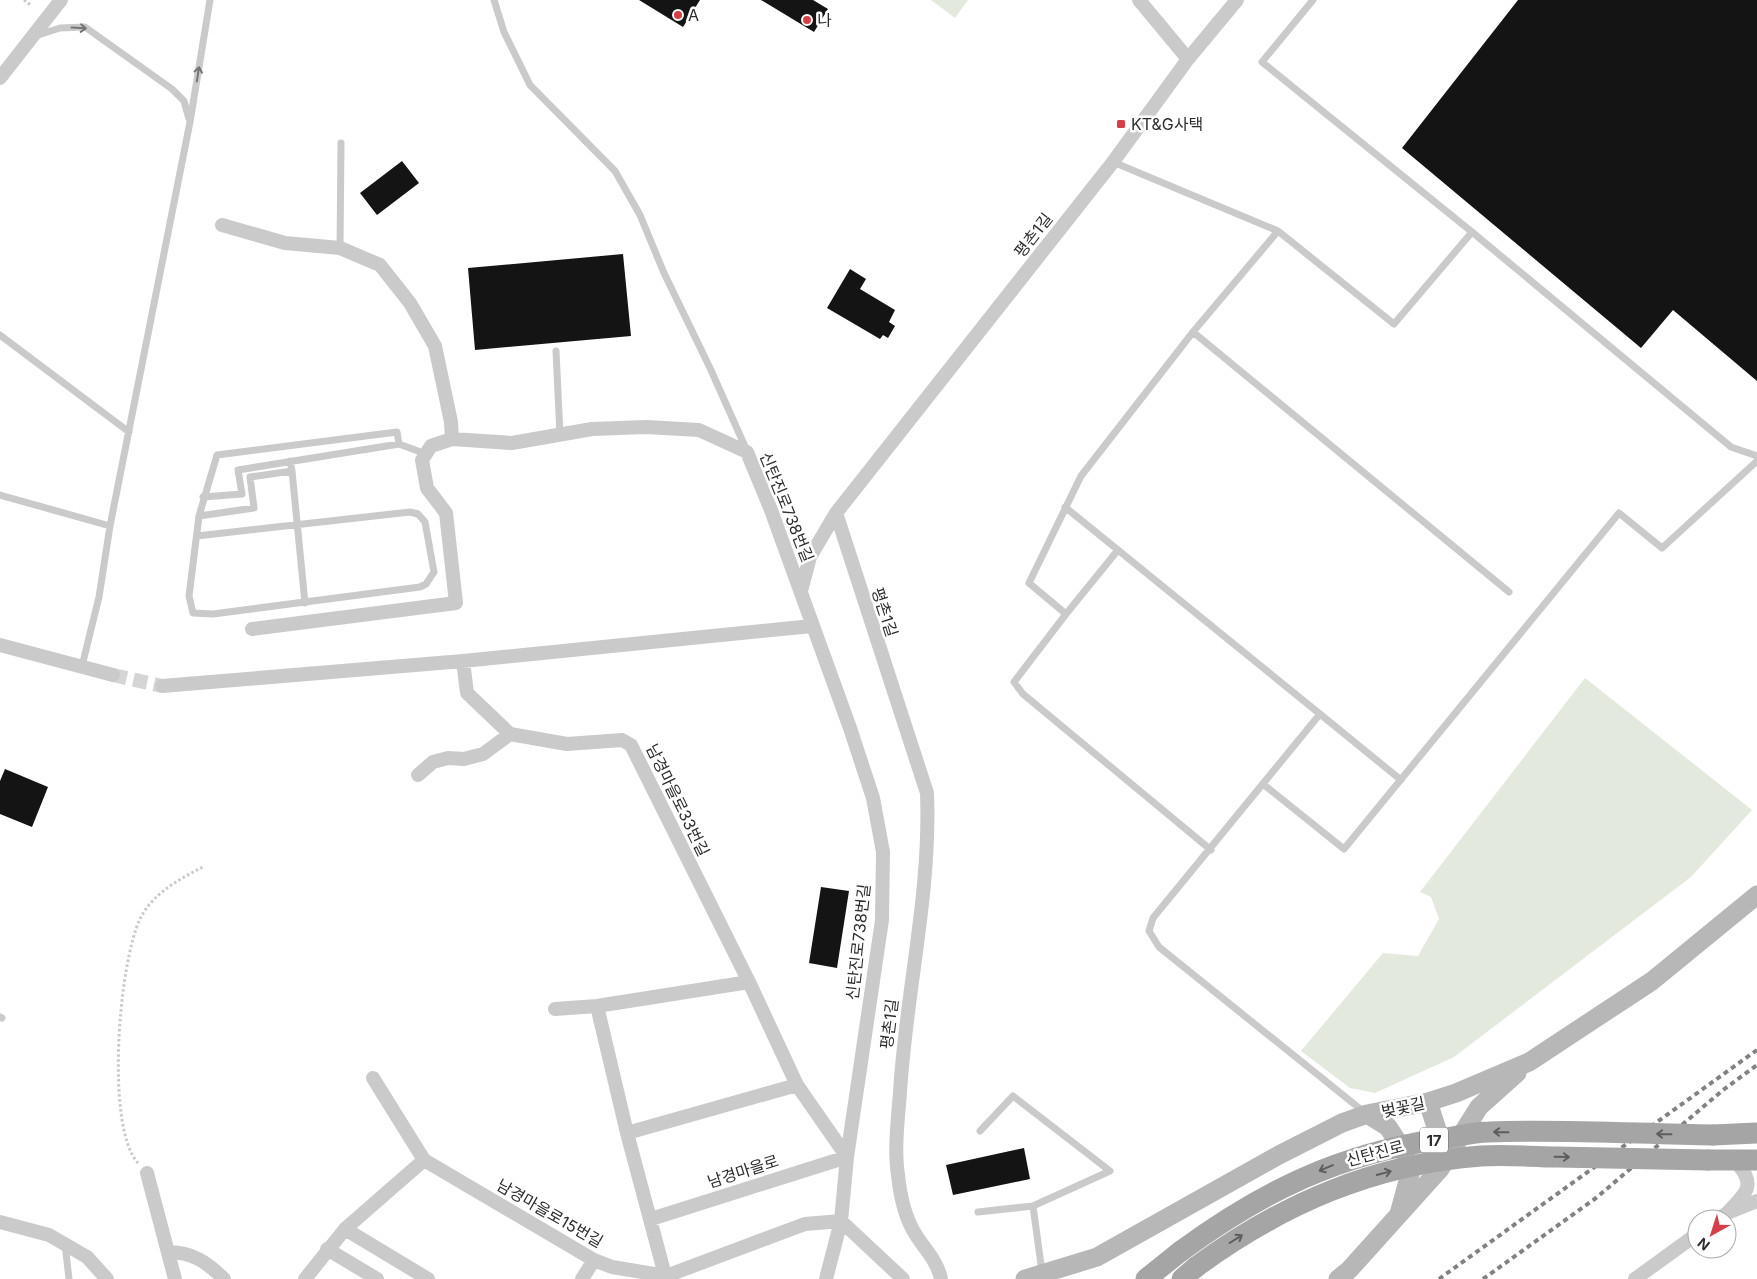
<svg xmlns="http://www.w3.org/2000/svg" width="1757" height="1279" font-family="Inter,'Noto Sans KR',sans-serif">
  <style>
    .green { fill: #e3e9dc }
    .building { fill: #141414 }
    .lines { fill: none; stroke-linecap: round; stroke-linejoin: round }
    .street-tunnel { stroke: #d5d5d5; stroke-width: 14; stroke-dasharray: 14 7; stroke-linecap: butt }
    .path { stroke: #cacaca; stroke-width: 3; stroke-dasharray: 2.5 2.5; stroke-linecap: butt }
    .lane { stroke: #cacaca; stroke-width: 7 }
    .street { stroke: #cacaca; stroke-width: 14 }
    .secondary { stroke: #b7b7b7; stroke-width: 19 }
    .primary { stroke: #a5a5a5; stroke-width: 21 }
    .rail { stroke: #828282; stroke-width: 4; stroke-dasharray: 5 4; stroke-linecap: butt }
    .primary-bridge { stroke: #a5a5a5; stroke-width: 21 }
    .oneway { stroke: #747474 }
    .oneway2 { stroke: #5d5d5d }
    .poi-dot { fill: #d53f48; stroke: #fff; stroke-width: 2 }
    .labels { text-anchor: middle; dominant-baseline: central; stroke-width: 5; stroke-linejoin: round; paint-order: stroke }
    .shield { fill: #fff; stroke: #6c6c6c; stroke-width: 1 }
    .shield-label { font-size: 15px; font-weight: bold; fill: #2d2d2d }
    .poi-label { font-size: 16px; fill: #2d2d2d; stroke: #fff; text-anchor: start }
    .street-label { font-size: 16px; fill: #2d2d2d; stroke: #fff }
  </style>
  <rect width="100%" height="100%" fill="#fff"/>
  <path class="green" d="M 931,0 L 968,0 L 955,18 Z
    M 1585,678 L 1752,810 L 1691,877 L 1454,1057 L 1375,1093 L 1350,1088 L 1301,1051 L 1383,953 L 1418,956 L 1439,919 L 1431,897 L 1420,892 Z"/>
  <path class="building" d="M 639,0 L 700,0 L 683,27 Z
    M 761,0 L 813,0 L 828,9 L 814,32 Z
    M 1518,0 L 1757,0 L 1757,381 L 1673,310 L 1641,348 L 1402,148 Z
    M 402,161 L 419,183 L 377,215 L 360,193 Z
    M 623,254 L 631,336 L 475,350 L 468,268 Z
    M 850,269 L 866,279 L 860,289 L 895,310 L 889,322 L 895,326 L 888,338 L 883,335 L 880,339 L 827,308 Z
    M 5,769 L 48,787 L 32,827 L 0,814 L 0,781 Z
    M 821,887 L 849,891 L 837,968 L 809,963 Z
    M 1024,1148 L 1030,1179 L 953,1195 L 946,1165 Z"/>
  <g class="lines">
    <path class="street-tunnel" d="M 113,675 L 162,686"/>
    <path class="path" d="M 24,0 L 32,6
      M 138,1163 C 105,1127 119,963 140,919 C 152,894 179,879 203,867"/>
    <path class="lane" d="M 494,0 L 504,32 L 530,85 L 615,171 L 640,215 L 664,273 L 710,368 L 747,451
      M 1313,0 L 1262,62 L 1472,232 L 1731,447 L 1757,456
      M 35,36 L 60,28 L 85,27 L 172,89 L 184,101 L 189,119
      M 1113,162 L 1278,231
      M 340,248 L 341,143
      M 1193,332 L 1509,592
      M 0,335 L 129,432
      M 556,351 L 560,435
      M 292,471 L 305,603
      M 0,495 L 110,526
      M 203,497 L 242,494 L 238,470 L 399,444 L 426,454
      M 1065,507 L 1320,714
      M 199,516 L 254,508 L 250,477 L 292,471 L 290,461
      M 197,536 L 410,512 L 418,514 L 425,522 L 434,572 L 426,584 L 420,587 L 213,614 L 193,613 L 189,596 L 199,516 L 217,455 L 397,432 L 399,444
      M 1066,614 L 1118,550
      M 82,666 L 99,597 L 110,526 L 190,122 L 210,0
      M 1263,784 L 1344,849 L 1619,513 L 1662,548 L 1757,461
      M 1211,850 L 1023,694 L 1014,682 L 1066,614 L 1029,583 L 1081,476 L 1193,332 L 1278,231 L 1394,324 L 1472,232
      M 0,1017 L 2,1018
      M 1364,1112 L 1159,947 L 1149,931 L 1153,918 L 1320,714 L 1401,780
      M 980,1131 L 1013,1096 L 1110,1171 L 1033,1206 L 1042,1272
      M 978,1212 L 1033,1206
      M 65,1244 L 69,1279"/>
    <path class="street" d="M 1139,0 L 1188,59
      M 0,78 L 61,0
      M 222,225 L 285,243 L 340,248 L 380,265 L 410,303 L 435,346 L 451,422 L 452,439 L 512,443 L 592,429 L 646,427 L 699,430 L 747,452 L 771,510 L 850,728 L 873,798 L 883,852 L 882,920 L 847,1157 L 841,1221 L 826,1279
      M 801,591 L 810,557 L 836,513
      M 252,629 L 456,603 L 446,513 L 427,488 L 422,460 L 431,446 L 452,439
      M 0,645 L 113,675
      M 463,661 L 467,693 L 510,734 L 567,744 L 622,740 L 631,745 L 749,982 L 797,1085 L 847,1157 L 651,1219
      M 162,686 L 463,661 L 812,626
      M 418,775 L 433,762 L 448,758 L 464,759 L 483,754 L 510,734
      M 597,1006 L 627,1133 L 666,1279
      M 555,1009 L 597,1006 L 749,982
      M 373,1078 L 424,1160 L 594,1260 L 612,1267 L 666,1276 L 805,1224 L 841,1221 L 903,1279
      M 627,1133 L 797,1085
      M 147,1173 L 175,1279
      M 1727,1213 C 1748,1192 1757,1184 1734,1160
      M 1718,1219 L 1727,1213 L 1757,1201
      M 0,1222 L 49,1235 L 87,1257 L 107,1279
      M 345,1229 L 428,1279
      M 327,1249 L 377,1279
      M 168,1252 C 192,1252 207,1262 224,1279
      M 305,1279 L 345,1229 L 424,1160
      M 582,1279 L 594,1260
      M 941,1279 C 937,1259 922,1247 913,1230 C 904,1214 900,1194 898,1175 C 894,1149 898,1119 900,1092 C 906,992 931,894 927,793 L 836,513 L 1113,162 L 1188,59 L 1237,0
      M 1635,1279 L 1697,1234"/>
    <path class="secondary" d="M 1428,1102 L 1442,1145 L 1441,1153
      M 1367,1114 L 1388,1127 L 1405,1153 L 1410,1174 L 1399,1214
      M 1025,1279 L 1097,1257 L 1279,1155 L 1342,1123 L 1367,1114 L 1428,1102 L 1456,1093 L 1529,1062 L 1652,981 L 1757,895
      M 1338,1279 L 1349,1270 L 1440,1169 L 1479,1107 L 1517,1073"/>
    <path class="primary" d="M 1713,1135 L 1757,1133
      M 1708,1160 L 1757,1160
      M 1146,1279 L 1181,1251
      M 1182,1279 L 1196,1267"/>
    <path class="rail" d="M 1439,1279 L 1757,1050
      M 1483,1279 L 1596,1198 L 1723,1090 L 1757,1065"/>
    <path class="primary-bridge" d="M 1181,1251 C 1263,1191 1339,1154 1440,1139 C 1456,1137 1472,1132 1489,1132 C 1563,1129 1638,1134 1713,1135
      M 1196,1267 C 1282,1204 1374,1164 1481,1156 C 1506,1154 1532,1157 1557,1157 C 1607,1158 1658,1159 1708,1160"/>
  </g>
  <defs><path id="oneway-shaft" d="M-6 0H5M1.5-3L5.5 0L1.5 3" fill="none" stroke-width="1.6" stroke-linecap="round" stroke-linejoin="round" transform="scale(1.25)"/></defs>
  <g class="oneway">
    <use href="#oneway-shaft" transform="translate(79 28) rotate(3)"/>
    <use href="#oneway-shaft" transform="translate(198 74) rotate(-81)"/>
  </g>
  <g class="oneway2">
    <use href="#oneway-shaft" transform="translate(1501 1132) rotate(-179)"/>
    <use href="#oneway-shaft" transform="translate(1664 1134) rotate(-179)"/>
    <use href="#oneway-shaft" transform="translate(1562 1157) rotate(1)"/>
    <use href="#oneway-shaft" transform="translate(1326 1168) rotate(157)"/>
    <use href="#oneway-shaft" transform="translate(1384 1173) rotate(-15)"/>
    <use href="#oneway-shaft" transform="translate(1236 1239) rotate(-32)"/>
  </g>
  <g class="poi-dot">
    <circle cx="678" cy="15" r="5"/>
    <circle cx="807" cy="20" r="5"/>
    <rect x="1116" y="119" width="10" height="10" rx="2.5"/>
  </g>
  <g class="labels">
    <rect class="shield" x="1420" y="1127.5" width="28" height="25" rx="4"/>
    <g class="shield-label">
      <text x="1434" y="1140">17</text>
    </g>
    <g class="poi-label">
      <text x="688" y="15">A</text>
      <text x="817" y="20">나</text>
      <text x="1131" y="124">KT&amp;G사택</text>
    </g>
    <g class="street-label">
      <text transform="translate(1033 235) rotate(-52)">평촌1길</text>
      <text transform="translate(787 507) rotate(68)">신탄진로738번길</text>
      <text transform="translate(885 612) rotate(72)">평촌1길</text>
      <text transform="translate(678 800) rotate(64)">남경마을로33번길</text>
      <text transform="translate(858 942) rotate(-84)">신탄진로738번길</text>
      <text transform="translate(889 1024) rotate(-83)">평촌1길</text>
      <text transform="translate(1403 1107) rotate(-12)">벚꽃길</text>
      <text transform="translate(1375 1153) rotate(-15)">신탄진로</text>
      <text transform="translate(743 1171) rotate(-18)">남경마을로</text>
      <text transform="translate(550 1213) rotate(30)">남경마을로15번길</text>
    </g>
  </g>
  <g transform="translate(1712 1234) rotate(219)"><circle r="24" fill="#ffffff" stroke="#ababab"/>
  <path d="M0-4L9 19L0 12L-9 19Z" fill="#d53f48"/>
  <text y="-8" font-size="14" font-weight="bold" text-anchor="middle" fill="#2d2d2d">N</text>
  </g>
</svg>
